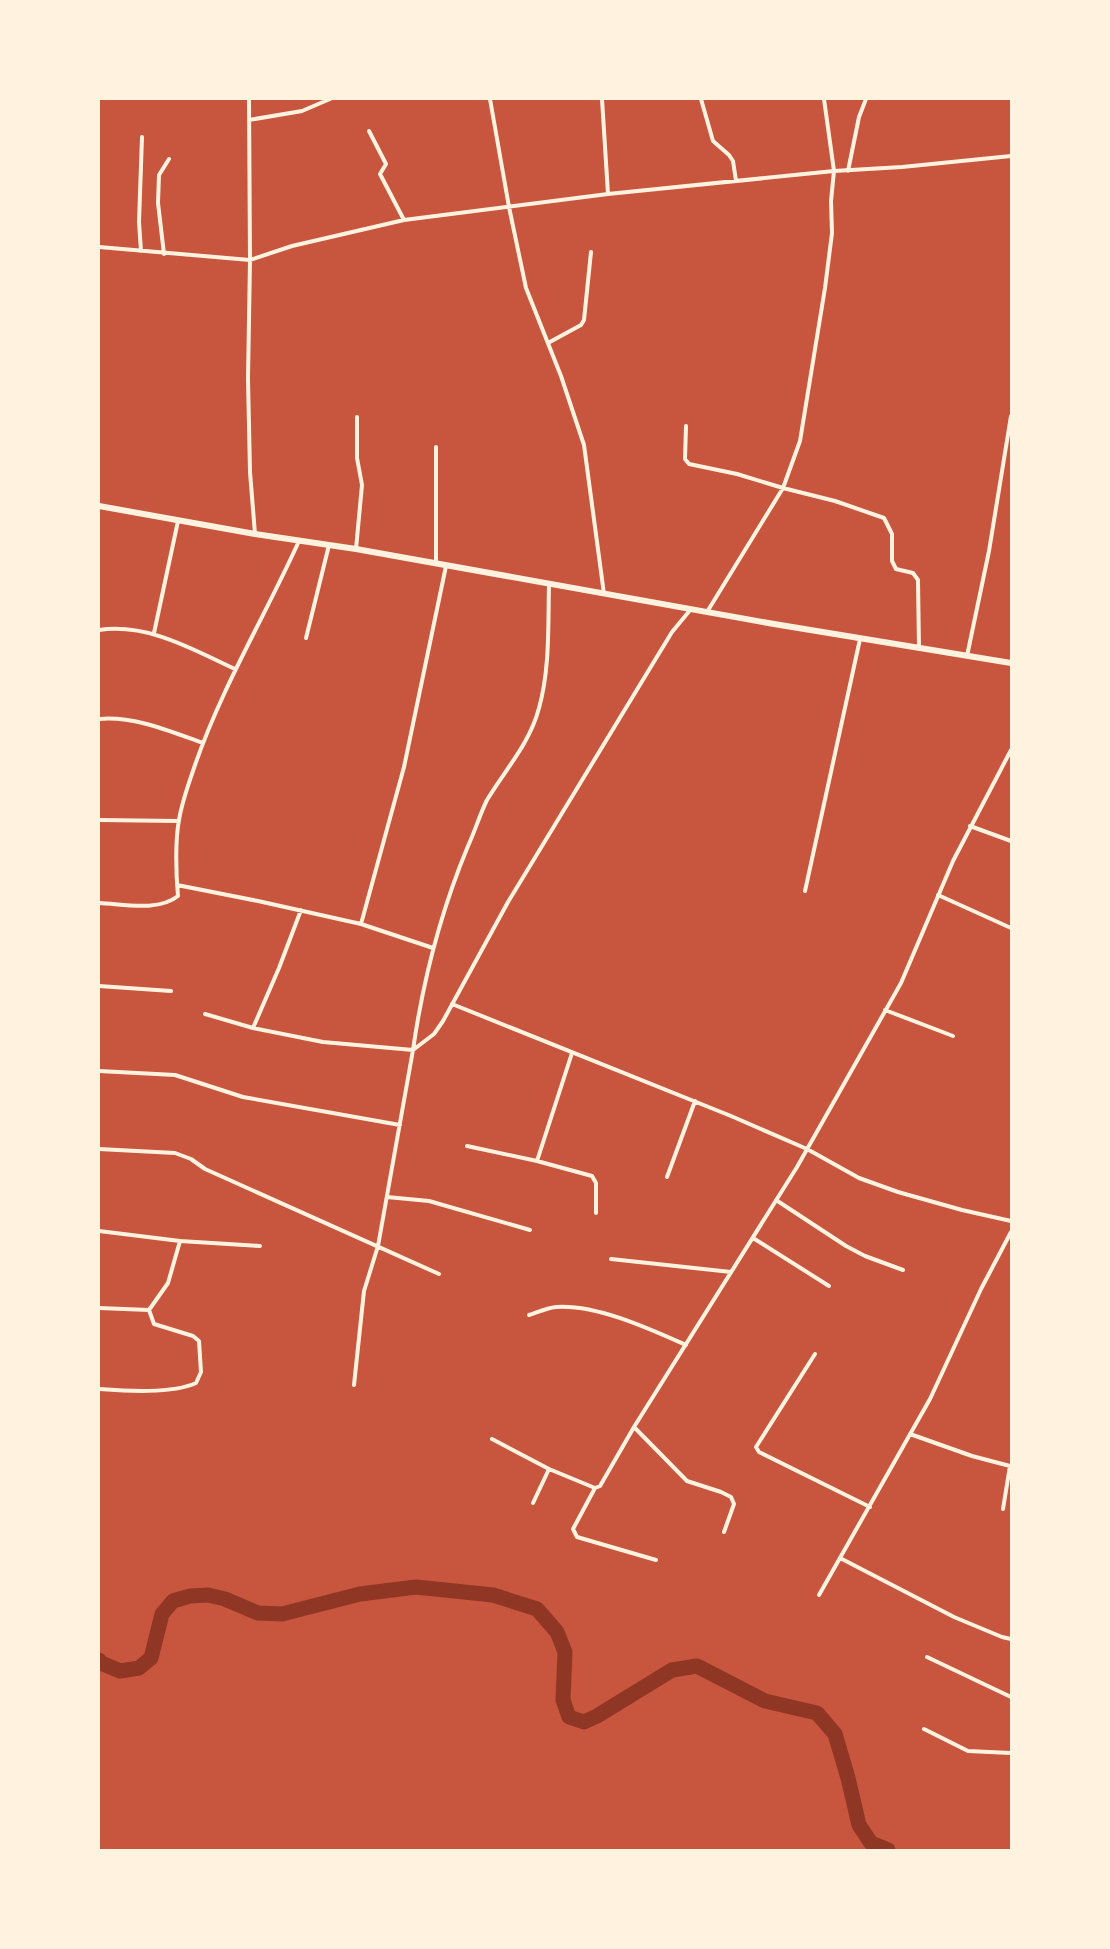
<svg xmlns="http://www.w3.org/2000/svg" width="1110" height="1949" font-family="Overpass,sans-serif">
  <style>
    .lines { fill: none; stroke-linecap: round; stroke-linejoin: round }
    .river { stroke: #8f3625; stroke-width: 15 }
    .minor { stroke: #fff3e0; stroke-width: 4 }
    .primary { stroke: #fff3e0; stroke-width: 6 }
  </style>
  <rect width="100%" height="100%" fill="#c8553d"/>
  <g class="lines">
    <path class="river" d="M 99,1660 L 101,1663 L 120,1671 L 139,1668 L 151,1658 L 162,1614 L 173,1601 L 190,1596 L 208,1595 L 225,1599 L 258,1613 L 282,1614 L 360,1594 L 416,1587 L 493,1595 L 537,1609 L 557,1632 L 565,1652 L 563,1700 L 569,1717 L 584,1722 L 597,1716 L 672,1670 L 697,1666 L 765,1701 L 817,1713 L 835,1734 L 848,1778 L 859,1825 L 871,1843 L 888,1850"/>
    <path class="minor" d="M 249,99 L 250,260 L 248,379 L 250,472 L 255,534
      M 490,99 L 509,207 L 526,288 L 561,376 L 584,445 L 604,594
      M 602,99 L 608,194
      M 701,99 L 713,141 L 729,155 L 733,161 L 736,181
      M 249,120 L 302,111 L 330,99
      M 369,131 L 386,164 L 380,174 L 404,220
      M 848,171 L 859,117 L 866,99
      M 99,247 L 250,260 L 292,246 L 404,220 L 608,194 L 834,171 L 902,167 L 1011,156
      M 141,251 L 139,222 L 142,137
      M 164,254 L 158,203 L 159,175 L 169,159
      M 548,343 L 581,325 L 584,320 L 591,252
      M 686,426 L 685,459 L 689,464 L 737,474 L 783,488 L 835,501 L 884,518 L 892,534 L 892,561 L 896,569 L 913,573 L 918,580 L 919,648
      M 356,549 L 362,485 L 357,458 L 357,417
      M 436,564 L 436,447
      M 707,612 L 783,488 L 800,441 L 825,288 L 832,233 L 831,201 L 834,171 L 824,99
      M 99,630 C 148,623 192,649 235,669
      M 154,633 L 178,521
      M 306,638 L 329,545
      M 967,656 L 989,551 L 1011,416
      M 99,719 C 135,716 169,731 203,743
      M 99,820 L 179,821
      M 970,826 L 1011,841
      M 177,885 L 258,901 L 361,924 L 433,948
      M 805,891 L 860,639
      M 938,895 L 1011,928
      M 99,903 C 123,904 158,912 178,896 C 176,875 175,841 179,820 C 182,801 189,783 195,765 C 222,687 265,616 299,541
      M 361,924 L 404,767 L 446,566
      M 99,986 L 171,991
      M 452,1004 L 731,1116 L 807,1149 L 859,1178 L 898,1192 L 962,1210 L 1011,1221
      M 885,1010 L 953,1036
      M 205,1014 L 253,1028 L 323,1042 L 413,1050 C 423,980 441,911 468,846 C 475,831 480,814 487,800 C 505,770 530,743 539,708 C 550,669 548,625 549,584
      M 253,1028 L 279,968 L 301,910
      M 572,1053 L 537,1161 L 592,1176 L 596,1183 L 596,1213
      M 99,1071 L 175,1075 L 243,1097 L 400,1125
      M 467,1146 L 537,1161
      M 99,1149 L 175,1153 L 191,1159 L 205,1169 L 439,1274
      M 667,1177 L 695,1101
      M 387,1197 L 429,1201 L 530,1230
      M 776,1200 L 846,1246 L 865,1256 L 903,1270
      M 99,1231 L 180,1241 L 260,1246
      M 753,1238 L 829,1286
      M 611,1259 L 731,1272
      M 99,1308 L 149,1310
      M 529,1315 C 538,1312 547,1308 556,1307 C 596,1304 650,1329 686,1345
      M 815,1354 L 756,1447 L 759,1452 L 870,1507
      M 354,1385 L 364,1291 L 378,1246 L 413,1050 L 434,1034 L 443,1021 L 508,902 L 672,632 L 691,609
      M 99,1389 C 126,1391 172,1394 196,1383 L 201,1372 L 199,1341 L 193,1336 L 154,1324 L 149,1310 L 168,1283 L 180,1241
      M 634,1427 L 687,1481 L 721,1492 L 731,1497 L 734,1504 L 724,1532
      M 910,1434 L 972,1456 L 1010,1466 L 1003,1509
      M 492,1439 L 549,1469 L 533,1503
      M 549,1469 L 595,1488 L 600,1486 L 634,1427 L 797,1167 L 901,983 L 953,861 L 1011,750
      M 595,1488 L 573,1529 L 577,1537 L 656,1560
      M 840,1558 L 954,1617 L 1002,1637 L 1011,1639
      M 819,1595 L 930,1399 L 981,1289 L 1011,1232
      M 927,1657 L 1011,1697
      M 924,1729 L 968,1751 L 1011,1753"/>
    <path class="primary" d="M 99,506 L 255,534 L 356,549 L 774,624 L 1011,663"/>
  </g>
  <rect width="1110" height="1949" fill="none" stroke="#fff3e0" stroke-width="200"/>
</svg>
